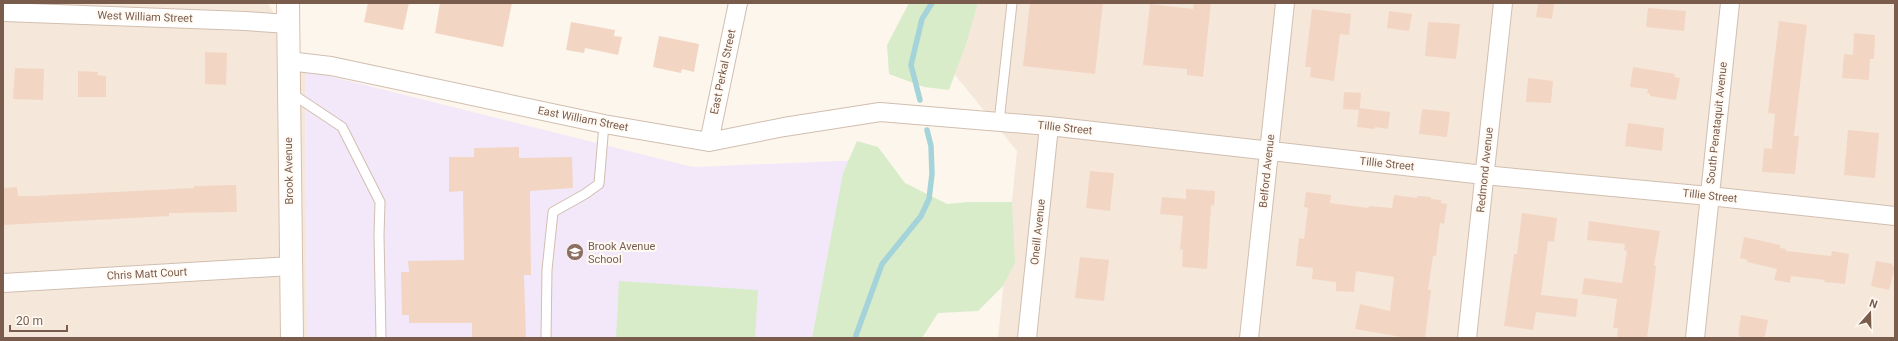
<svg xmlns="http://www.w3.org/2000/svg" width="1898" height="341" font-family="Roboto,sans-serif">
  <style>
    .residential { fill: #f5e8da }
    .education { fill: #f3e8fa }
    .green { fill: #d8ecc9 }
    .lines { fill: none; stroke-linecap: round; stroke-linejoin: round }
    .stream { stroke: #a5d3da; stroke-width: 5.5 }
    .building { fill: #f3d5c3 }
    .lane-casing { stroke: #d1beb0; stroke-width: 11 }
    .street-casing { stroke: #d1beb0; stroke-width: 20 }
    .secondary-casing { stroke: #d6c0b0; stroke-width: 24 }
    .lane { stroke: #fff; stroke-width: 9 }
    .street { stroke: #fff; stroke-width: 18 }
    .secondary { stroke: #fff; stroke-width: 22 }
    .labels { text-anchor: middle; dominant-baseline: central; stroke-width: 4; stroke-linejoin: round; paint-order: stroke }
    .street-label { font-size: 11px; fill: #7a5c4d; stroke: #fffaf3 }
    .education-label { font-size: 11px; fill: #785e54; stroke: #fffaf3; text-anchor: start }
  </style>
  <rect width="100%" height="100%" fill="#fdf6ec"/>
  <path class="residential" d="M 3,3 L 268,3 L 305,70 L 307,338 L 3,338 Z
    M 951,3 L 1895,3 L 1895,338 L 998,338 L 1017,151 L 933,48 Z"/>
  <path class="education" d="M 305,70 L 693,167 L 862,160 L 825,338 L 307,338 Z"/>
  <path class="green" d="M 909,3 L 978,3 L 966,44 L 949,90 L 924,87 L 889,74 L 887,45 Z
    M 857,141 L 878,147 L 905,183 L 947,204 L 968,202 L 1012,202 L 1015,263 L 1003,286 L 978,311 L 938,313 L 922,338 L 812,338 L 843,173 Z
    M 619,281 L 758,290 L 755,338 L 616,338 Z"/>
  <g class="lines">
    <path class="stream" d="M 920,100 L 911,65 L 922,19 L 932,3
      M 855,338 L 882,264 L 921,216 L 929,199 L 932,174 L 931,146 L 927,130"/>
  </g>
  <path class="building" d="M 368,3 L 409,3 L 403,30 L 364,22 Z
    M 440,3 L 512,3 L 503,47 L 435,33 Z
    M 1030,3 L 1103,3 L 1095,74 L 1023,66 Z
    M 1194,3 L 1211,3 L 1203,77 L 1187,75 L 1187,69 L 1143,65 L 1150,4 L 1193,9 Z
    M 1538,3 L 1554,3 L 1552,19 L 1536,17 Z
    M 1648,8 L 1686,11 L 1684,31 L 1646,27 Z
    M 1312,9 L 1351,14 L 1349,35 L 1340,34 L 1334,81 L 1310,77 L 1311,67 L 1305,67 Z
    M 1389,11 L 1412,14 L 1409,31 L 1387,28 Z
    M 1779,21 L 1807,25 L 1794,136 L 1799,136 L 1795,174 L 1762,172 L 1764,148 L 1772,149 L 1775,114 L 1768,113 Z
    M 571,22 L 615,30 L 614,36 L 622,37 L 618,55 L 585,48 L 584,53 L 566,50 Z
    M 1428,22 L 1460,24 L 1456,59 L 1425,56 Z
    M 1854,33 L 1875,35 L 1874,59 L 1870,59 L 1869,80 L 1842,78 L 1844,54 L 1853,55 Z
    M 659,36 L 699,44 L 694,72 L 682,69 L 681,73 L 653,67 Z
    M 205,52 L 227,53 L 226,85 L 205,84 Z
    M 1633,67 L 1675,74 L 1674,77 L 1680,78 L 1676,100 L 1650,96 L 1650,94 L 1647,93 L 1648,89 L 1630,87 Z
    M 15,68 L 44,69 L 43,100 L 13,99 Z
    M 78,71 L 98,72 L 97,75 L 106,76 L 106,97 L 78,97 Z
    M 1528,78 L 1553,81 L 1551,103 L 1526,102 Z
    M 1344,92 L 1361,93 L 1360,108 L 1390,112 L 1388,129 L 1375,127 L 1375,129 L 1357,127 L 1359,110 L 1343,109 Z
    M 1422,109 L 1450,112 L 1447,137 L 1419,134 Z
    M 1628,123 L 1664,128 L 1662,151 L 1625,146 Z
    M 1848,130 L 1879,133 L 1875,178 L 1844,175 Z
    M 519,147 L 519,158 L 572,157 L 573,188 L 530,191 L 531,275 L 524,275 L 526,338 L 472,338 L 472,323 L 409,323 L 409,315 L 402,315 L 401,272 L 409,272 L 408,261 L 464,260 L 463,191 L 449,192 L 449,157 L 474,157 L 474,148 Z
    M 1090,171 L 1114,173 L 1110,211 L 1086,208 Z
    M 236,185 L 237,212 L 169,213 L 169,216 L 3,225 L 3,188 L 17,187 L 18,196 L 35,196 L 194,188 L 194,186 Z
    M 1186,189 L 1215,191 L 1214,206 L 1211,205 L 1207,269 L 1182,267 L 1183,250 L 1180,249 L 1183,216 L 1160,214 L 1162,197 L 1186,199 Z
    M 1306,192 L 1331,195 L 1330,203 L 1368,208 L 1369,206 L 1392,208 L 1394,195 L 1417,198 L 1417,196 L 1431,197 L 1431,199 L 1441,200 L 1441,203 L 1447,204 L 1444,224 L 1440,223 L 1436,256 L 1433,256 L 1428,290 L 1431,290 L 1425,338 L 1407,338 L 1355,329 L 1360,304 L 1390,311 L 1394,277 L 1356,271 L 1354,292 L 1336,291 L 1336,282 L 1312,279 L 1313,268 L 1296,266 L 1299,238 L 1304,239 L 1308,208 L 1304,207 Z
    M 1522,213 L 1557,218 L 1554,242 L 1548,241 L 1541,295 L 1578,299 L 1576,317 L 1536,312 L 1533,330 L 1504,326 L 1513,262 L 1514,254 L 1517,254 Z
    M 1589,221 L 1660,231 L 1654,266 L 1656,266 L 1655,277 L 1647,338 L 1617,338 L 1618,328 L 1613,328 L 1617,299 L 1582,294 L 1584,278 L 1622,283 L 1627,251 L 1624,250 L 1625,244 L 1587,240 Z
    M 1744,237 L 1780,245 L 1780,248 L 1786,249 L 1786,251 L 1831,256 L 1832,251 L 1849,254 L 1845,284 L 1824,282 L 1825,280 L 1791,276 L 1790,283 L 1774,280 L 1777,269 L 1747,262 L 1748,260 L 1740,258 Z
    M 1080,257 L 1109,260 L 1104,301 L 1075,298 Z
    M 1876,261 L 1893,264 L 1892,266 L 1895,267 L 1889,290 L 1871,286 Z
    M 1741,315 L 1768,320 L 1765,336 L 1763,338 L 1739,338 L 1740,336 L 1738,335 Z"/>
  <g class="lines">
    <defs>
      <path id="lane" d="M 291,93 L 342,127 L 380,202 L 379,235 L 381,338
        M 999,122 L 1012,3
        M 546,338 L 547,270 L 553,212 L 585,194 L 599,184 L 604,124"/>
      <path id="street" d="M 3,12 L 245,21 L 288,24
        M 288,61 L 331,66 L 604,124 L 709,142 L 784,127 L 880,112 L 1049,126 L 1484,175 L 1709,196 L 1895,216
        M 709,142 L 738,3
        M 3,283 L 291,266
        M 1027,338 L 1049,126
        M 1249,338 L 1285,3
        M 1467,338 L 1503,3
        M 1695,338 L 1730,3"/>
      <path id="secondary" d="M 288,3 L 292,338"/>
    </defs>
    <use href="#lane" class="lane-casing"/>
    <use href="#street" class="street-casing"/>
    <use href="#secondary" class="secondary-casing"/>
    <use href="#lane" class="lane"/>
    <use href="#street" class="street"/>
    <use href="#secondary" class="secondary"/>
  </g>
  <defs>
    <symbol id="school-disc" viewBox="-11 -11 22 22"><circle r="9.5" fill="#8d6e63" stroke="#fffaf3"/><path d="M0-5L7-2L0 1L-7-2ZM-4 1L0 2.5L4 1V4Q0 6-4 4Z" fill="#fff"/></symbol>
  </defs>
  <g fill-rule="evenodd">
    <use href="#school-disc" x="565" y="242" width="20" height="20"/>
  </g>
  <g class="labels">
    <g class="street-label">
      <text transform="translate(145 17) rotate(2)">West William Street</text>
      <text transform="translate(723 72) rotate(-78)">East Perkal Street</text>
      <text transform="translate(583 119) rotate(11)">East William Street</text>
      <text transform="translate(1717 123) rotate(-84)">South Penataquit Avenue</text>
      <text transform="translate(1065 128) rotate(6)">Tillie Street</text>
      <text transform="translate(1387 164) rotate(6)">Tillie Street</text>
      <text transform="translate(1485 170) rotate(-84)">Redmond Avenue</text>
      <text transform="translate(289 171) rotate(-91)">Brook Avenue</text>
      <text transform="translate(1267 171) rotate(-84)">Belford Avenue</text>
      <text transform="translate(1710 196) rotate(6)">Tillie Street</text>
      <text transform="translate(1038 232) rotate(-84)">Oneill Avenue</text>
      <text transform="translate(147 274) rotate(-3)">Chris Matt Court</text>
    </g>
    <g class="education-label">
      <text x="588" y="246">Brook Avenue<tspan x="588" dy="13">School</tspan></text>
    </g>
  </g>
  <rect width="1898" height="341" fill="none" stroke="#7a5c4d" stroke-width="8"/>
  <g transform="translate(1870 313) rotate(20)" stroke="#fffaf3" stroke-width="3" paint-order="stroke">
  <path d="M0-3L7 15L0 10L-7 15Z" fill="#7a5c4d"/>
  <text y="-6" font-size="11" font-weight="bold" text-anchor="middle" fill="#7a5c4d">N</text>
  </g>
  <path d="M10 325v6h57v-6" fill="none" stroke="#7a5c4d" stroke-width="2"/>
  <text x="16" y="325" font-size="12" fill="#7a5c4d" stroke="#fffaf3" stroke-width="3" paint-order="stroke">20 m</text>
</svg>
